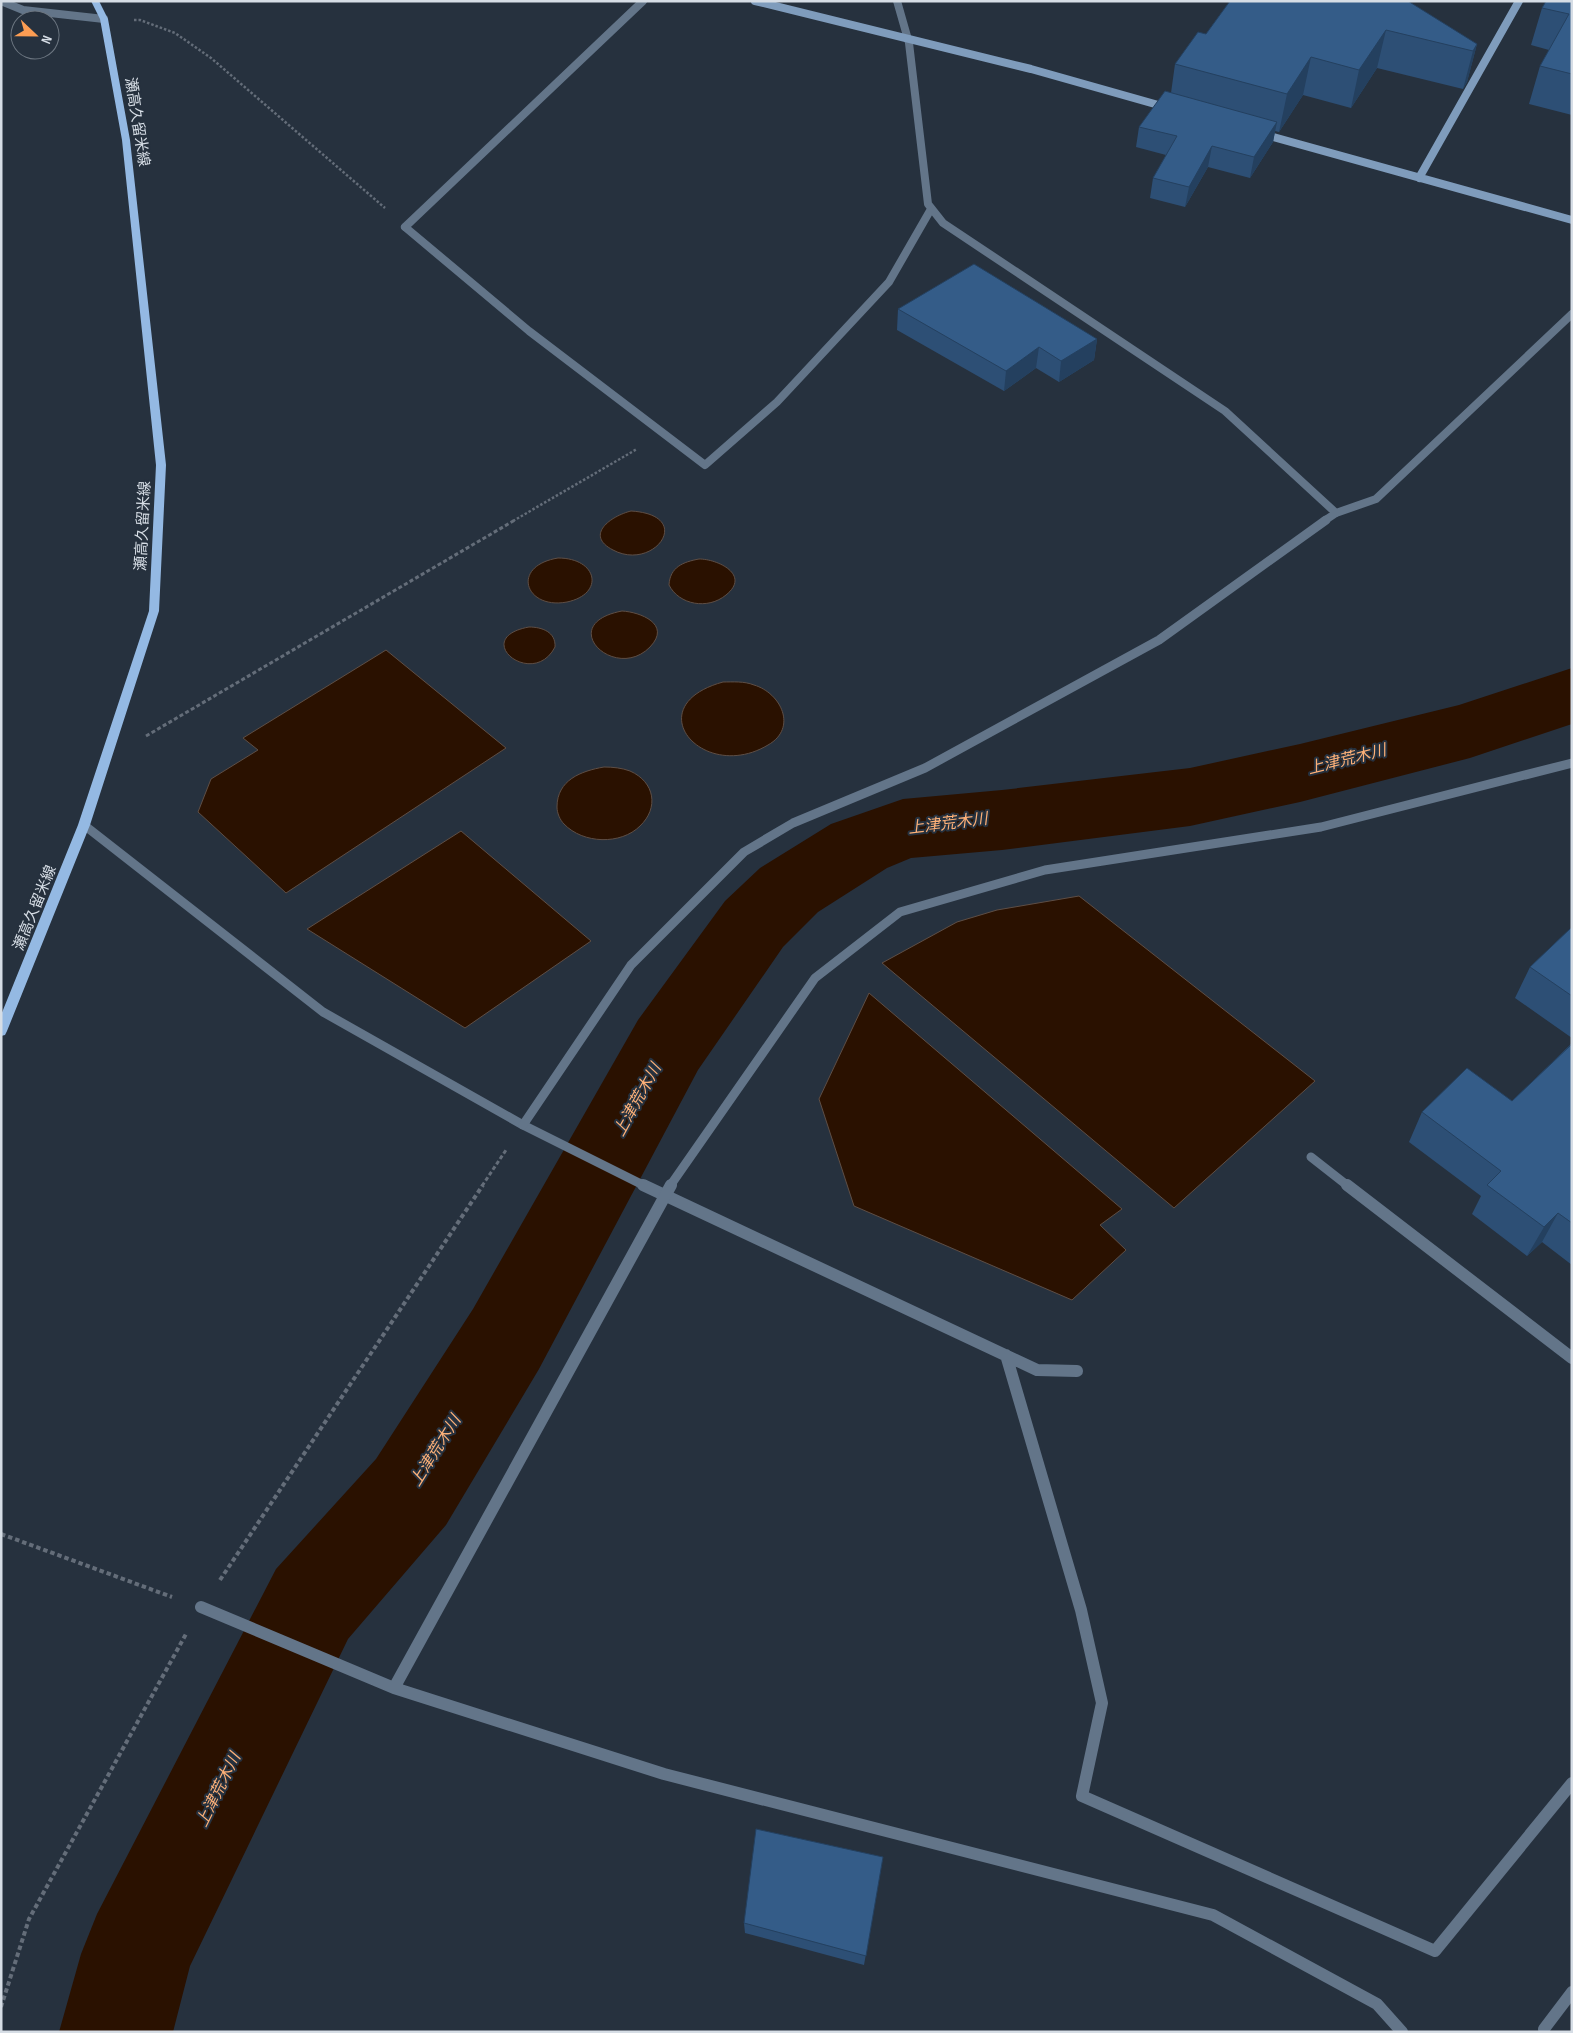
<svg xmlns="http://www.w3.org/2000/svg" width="1573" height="2033" font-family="'Sofia Sans Condensed','Noto Sans JP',sans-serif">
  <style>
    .water { fill: #2a1100; stroke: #5e4e45 }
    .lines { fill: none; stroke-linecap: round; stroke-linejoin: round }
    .river { fill: #2a1100; fill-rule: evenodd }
    .path-far2 { stroke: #646d79; stroke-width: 2.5; stroke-dasharray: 2.5 2; stroke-linecap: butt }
    .path-far1 { stroke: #646d79; stroke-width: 3; stroke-dasharray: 4 2.5; stroke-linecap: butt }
    .path { stroke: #646d79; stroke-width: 4; stroke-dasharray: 4.5 3; stroke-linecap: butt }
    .lane-far2 { stroke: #637589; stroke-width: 8 }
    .lane-far1 { stroke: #637589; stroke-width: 9 }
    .lane { stroke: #637589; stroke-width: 12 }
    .street-far2 { stroke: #637589; stroke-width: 8 }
    .street-far1 { stroke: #637589; stroke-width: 9 }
    .street { stroke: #637589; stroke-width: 12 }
    .secondary { stroke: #7f9cbc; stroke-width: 8 }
    .primary { fill: #94b9e3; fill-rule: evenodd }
    .wall { fill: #2d4f75 }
    .shaded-wall { fill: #24405f }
    .building { fill: #345c88; stroke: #24405f }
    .labels { text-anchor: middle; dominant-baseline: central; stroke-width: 4; stroke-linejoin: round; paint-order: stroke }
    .street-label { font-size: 15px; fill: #d6dde5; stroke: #26313e }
    .water-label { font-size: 16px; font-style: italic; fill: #fcb078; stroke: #26313e }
  </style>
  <rect width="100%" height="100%" fill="#26313e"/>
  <path class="water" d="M 631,511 C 696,515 654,572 613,550 C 584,535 611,516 631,511 Z
    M 558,558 C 598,558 605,594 567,602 C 525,610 510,566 558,558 Z
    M 699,559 C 718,559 751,575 726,595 C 708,610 679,605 669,585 C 670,567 683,562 699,559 Z
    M 622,611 C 640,612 672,624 650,647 C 615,683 554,624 622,611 Z
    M 529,627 C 542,627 556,632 555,647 C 533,690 469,638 529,627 Z
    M 386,650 L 506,748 L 286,893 L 198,812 L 211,779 L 258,750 L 243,738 Z
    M 723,682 C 733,682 744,681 754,685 C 781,693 798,728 768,745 C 703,784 636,706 723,682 Z
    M 604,767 C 613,767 622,768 630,771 C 655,782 659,808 640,826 C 621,845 583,844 564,824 C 560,820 557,813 557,807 C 557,780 581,771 604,767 Z
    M 461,831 L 591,941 L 465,1028 L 307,929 Z
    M 1079,896 L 1315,1081 L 1174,1208 L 882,963 L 957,922 L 997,910 Z
    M 869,993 L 1122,1209 L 1100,1225 L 1126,1250 L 1072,1300 L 854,1206 L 819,1099 Z"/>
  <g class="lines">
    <path class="river" d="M 1572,668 L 1572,724 L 1470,758 L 1300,802 L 1190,826 L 1002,850 L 911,858 L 887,868 L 818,912 L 783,947 L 698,1070 L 539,1369 L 446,1525 L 348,1639 L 190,1966 L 173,2032 L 59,2032 L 81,1954 L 97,1914 L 276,1569 L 376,1459 L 473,1309 L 638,1020 L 725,901 L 760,868 L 831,824 L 903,799 L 1002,790 L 1190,768 L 1300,744 L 1459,705 Z"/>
    <path class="path-far2" d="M 134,20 L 140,20 L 175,33 L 211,58 L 385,208
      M 513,521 L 637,449"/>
    <path class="path-far1" d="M 146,736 L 515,520
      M 482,1186 L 506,1150"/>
    <path class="path" d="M 1,1534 L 172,1597
      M 220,1580 L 483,1185
      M 1,2007 L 29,1919 L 186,1634"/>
    <path class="lane-far2" d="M 1,1 L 23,10 L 104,19
      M 405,227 L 643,1"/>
    <path class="lane-far1" d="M 84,825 L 323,1012 L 523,1125 L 645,1186
      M 1311,1157 L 1348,1186"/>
    <path class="lane" d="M 643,1185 L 1037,1370 L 1077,1371
      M 1347,1185 L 1572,1358
      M 1006,1355 L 1081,1610 L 1102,1703 L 1082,1796 L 1435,1951 L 1572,1783
      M 1544,2029 L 1572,1992"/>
    <path class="street-far2" d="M 897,1 L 909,43 L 928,204 L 943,223 L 1225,411 L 1336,513
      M 405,227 L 529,331 L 705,465 L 777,402 L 889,282 L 931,209
      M 1324,521 L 1336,513 L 1376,499 L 1572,314"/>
    <path class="street-far1" d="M 523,1125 L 631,965 L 744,852 L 793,823 L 925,768 L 1159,640 L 1326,520
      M 670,1186 L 815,978 L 900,912 L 1045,870 L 1321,827 L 1572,763"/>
    <path class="street" d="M 671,1185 L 394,1688 L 664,1774 L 1213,1915 L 1377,2004 L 1402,2032
      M 201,1607 L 394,1688"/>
    <path class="secondary" d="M 755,1 L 1031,69 L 1169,108
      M 1262,134 L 1572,220
      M 1419,178 L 1519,1"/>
    <path class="primary" d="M 91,1 L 99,1 L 108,19 L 130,140 L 166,465 L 159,611 L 90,825 L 7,1031 L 5,1035 L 1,1036 L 1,1015 L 78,825 L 149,611 L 156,465 L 122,140 L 100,19 Z"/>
  </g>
  <path class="wall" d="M 1230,1 L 1477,44 L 1467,82 L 1463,89 L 1377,68 L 1351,108 L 1303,95 L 1279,132 L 1275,131 L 1273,142 L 1250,178 L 1208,167 L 1185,207 L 1150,198 L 1153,178 L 1166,155 L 1136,147 L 1139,127 L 1171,93 L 1175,64 L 1206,34 Z
    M 1572,1 L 1572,115 L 1529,104 L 1540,66 L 1549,50 L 1531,45 L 1542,8 Z
    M 898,309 L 1097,339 L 1094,360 L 1059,382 L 1036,368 L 1004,391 L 897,330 Z
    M 1572,927 L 1572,1038 L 1515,998 L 1530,967 Z
    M 1572,1043 L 1572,1265 L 1542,1242 L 1527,1256 L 1472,1214 L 1481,1196 L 1409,1142 L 1422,1112 L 1512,1101 Z
    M 883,1857 L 864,1965 L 745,1933 L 744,1923 Z"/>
  <path class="shaded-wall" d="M 1386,30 L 1377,68 L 1351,108 L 1359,70 Z
    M 1477,44 L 1467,82 L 1463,89 L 1473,51 Z
    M 1311,57 L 1303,95 L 1279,132 L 1287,94 Z
    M 1277,122 L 1273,142 L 1250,178 L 1254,157 Z
    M 1212,146 L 1208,167 L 1185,207 L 1189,187 Z
    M 1097,339 L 1094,360 L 1059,382 L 1061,361 Z
    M 1039,347 L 1036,368 L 1004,391 L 1006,371 Z
    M 1558,1213 L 1542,1242 L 1527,1256 L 1544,1227 Z"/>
  <path class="building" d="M 1230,1 L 1408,1 L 1477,44 L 1473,51 L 1386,30 L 1359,70 L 1311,57 L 1287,94 L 1175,64 L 1198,32 L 1206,34 Z
    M 1546,1 L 1572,1 L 1572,74 L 1540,66 L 1569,14 L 1542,8 Z
    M 1165,91 L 1277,122 L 1254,157 L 1212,146 L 1189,187 L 1153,178 L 1177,136 L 1139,127 Z
    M 974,264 L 1097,339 L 1061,361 L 1039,347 L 1006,371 L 898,309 Z
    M 1572,927 L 1572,996 L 1530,967 Z
    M 1572,1044 L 1572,1223 L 1558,1213 L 1544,1227 L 1487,1185 L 1501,1171 L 1422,1112 L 1467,1068 L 1512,1101 Z
    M 756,1829 L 883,1857 L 866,1956 L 744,1923 Z"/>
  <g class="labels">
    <g class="street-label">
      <text transform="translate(137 122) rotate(81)">瀬高久留米線</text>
      <text transform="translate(143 526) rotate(-87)">瀬高久留米線</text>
      <text transform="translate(35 908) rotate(-68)">瀬高久留米線</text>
    </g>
    <g class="water-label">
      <text transform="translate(1347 760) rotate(-14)">上津荒木川</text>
      <text transform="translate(948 824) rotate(-7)">上津荒木川</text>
      <text transform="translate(638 1100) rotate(-61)">上津荒木川</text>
      <text transform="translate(436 1451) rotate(-58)">上津荒木川</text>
      <text transform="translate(219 1790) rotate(-64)">上津荒木川</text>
    </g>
  </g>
  <rect width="1573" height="2033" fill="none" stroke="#d6dde5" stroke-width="5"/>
  <g transform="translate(35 35) rotate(112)"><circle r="24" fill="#26313e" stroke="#6c7681"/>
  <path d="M0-4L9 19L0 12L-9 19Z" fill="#fc9d53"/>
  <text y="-8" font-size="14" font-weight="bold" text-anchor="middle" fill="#d6dde5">N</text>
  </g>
</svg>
